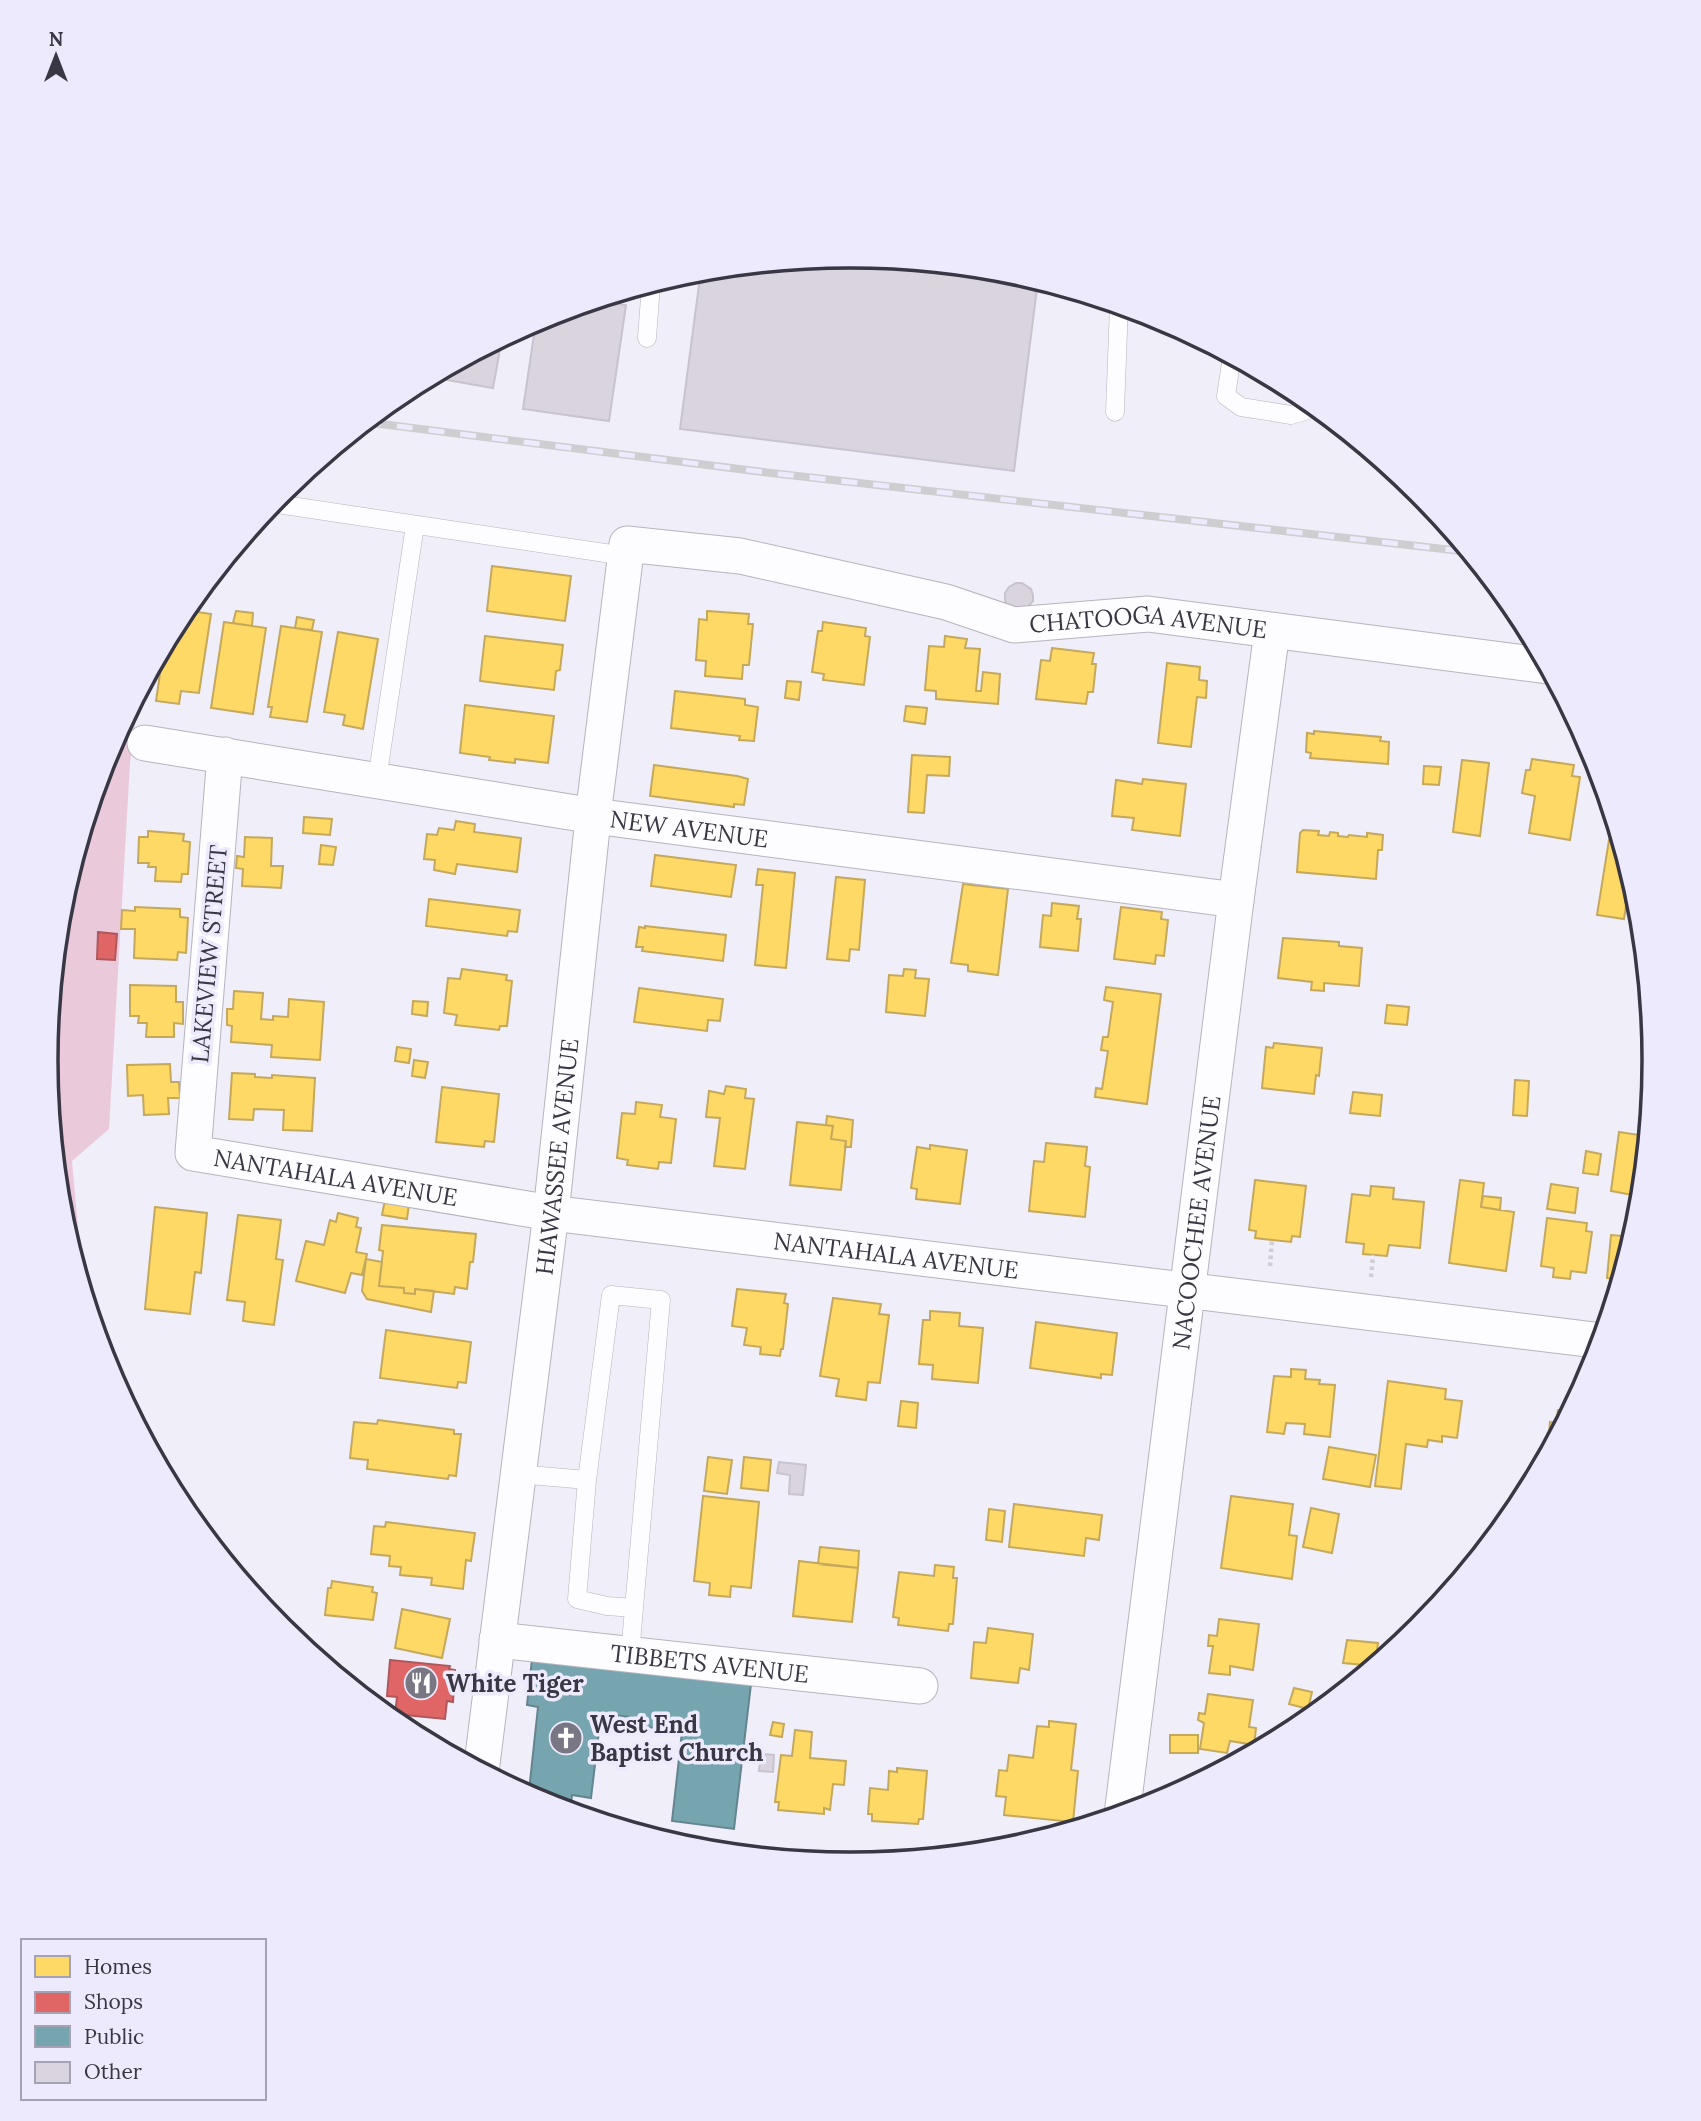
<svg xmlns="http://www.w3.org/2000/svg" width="1701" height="2121" font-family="Lora,serif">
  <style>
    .green { fill: #eac9db }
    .homes { fill: #ffd966; stroke: #c4a85c; stroke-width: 2 }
    .shops { fill: #e06666; stroke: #ae585c; stroke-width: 2 }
    .public { fill: #76a5af; stroke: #64848f; stroke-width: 2 }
    .building { fill: #dad4df; stroke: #c8c3cd; stroke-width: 2 }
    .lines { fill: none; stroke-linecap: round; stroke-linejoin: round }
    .service-casing { stroke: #b6b4bf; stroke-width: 19 }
    .minor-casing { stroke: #b6b4bf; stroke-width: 37 }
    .path { stroke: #cfced3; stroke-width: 4.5; stroke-dasharray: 3.5 3.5; stroke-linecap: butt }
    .service { stroke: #fdfcfe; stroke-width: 18 }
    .minor { stroke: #fdfcfe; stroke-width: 35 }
    .rail-casing { stroke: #ceced1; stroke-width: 8 }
    .rail { stroke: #edeafd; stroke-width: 5; stroke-dasharray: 16; stroke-linecap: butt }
    .labels { text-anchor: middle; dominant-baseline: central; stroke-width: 7; stroke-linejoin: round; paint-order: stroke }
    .street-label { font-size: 24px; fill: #393743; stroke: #edeafd }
    .poi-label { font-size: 24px; font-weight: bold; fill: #393743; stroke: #edeafd; text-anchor: start }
    .rim { fill: none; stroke: #393743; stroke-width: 3.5 }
  </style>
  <rect width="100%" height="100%" fill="#f0eef9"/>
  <path class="green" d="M 139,692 L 130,763 L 109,1129 L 72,1161 L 84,1294 L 61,1217 L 46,1060 L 61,903 L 107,752 Z"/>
  <path class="homes" d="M 492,566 L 571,576 L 565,621 L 487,611 Z
    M 184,610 L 211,614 L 199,693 L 181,691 L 179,704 L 156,701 L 164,646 Z
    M 236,611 L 253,613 L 252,626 L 233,623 Z
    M 707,611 L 749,614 L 748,624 L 753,624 L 749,665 L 743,665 L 742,679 L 705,676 L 706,661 L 696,660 L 699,619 L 707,620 Z
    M 297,617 L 314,620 L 312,630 L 295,628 Z
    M 224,622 L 266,628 L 253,714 L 211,708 Z
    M 823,622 L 866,628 L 865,636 L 870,637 L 864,685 L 823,680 L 824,674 L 812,672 L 818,631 L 822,631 Z
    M 281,626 L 322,632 L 307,722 L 270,717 L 272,707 L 268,707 Z
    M 338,632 L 378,639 L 363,729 L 343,725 L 345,715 L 324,712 Z
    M 485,636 L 563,645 L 560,670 L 556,671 L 554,690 L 480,681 Z
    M 945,636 L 967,639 L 965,648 L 980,649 L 976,691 L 981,691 L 983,672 L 1000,674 L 998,704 L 936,699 L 936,691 L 925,690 L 929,646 L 944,647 Z
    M 1052,648 L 1094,653 L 1092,664 L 1096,664 L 1093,692 L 1088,692 L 1086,704 L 1036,699 L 1041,660 L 1050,661 Z
    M 1167,663 L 1200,667 L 1199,680 L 1207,681 L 1206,698 L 1197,697 L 1191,747 L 1158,743 Z
    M 787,681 L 801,682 L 799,700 L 785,698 Z
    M 675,691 L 745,699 L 745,705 L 758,707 L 754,741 L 739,740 L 740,736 L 671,728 Z
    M 465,705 L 554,716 L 548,763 L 515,759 L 515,763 L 489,760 L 490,757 L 460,753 Z
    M 906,706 L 927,708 L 925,724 L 904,721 Z
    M 1314,731 L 1381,737 L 1380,741 L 1389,742 L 1388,764 L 1310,758 L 1311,753 L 1306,752 L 1307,733 L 1314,734 Z
    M 912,755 L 950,757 L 949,776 L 927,775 L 924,813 L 908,812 Z
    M 1532,759 L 1574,765 L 1572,776 L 1580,777 L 1570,840 L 1529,833 L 1535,796 L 1522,793 L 1526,770 L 1530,770 Z
    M 1462,760 L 1489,763 L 1480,836 L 1453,832 Z
    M 654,765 L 737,776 L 748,779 L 744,805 L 734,804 L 734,807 L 650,796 Z
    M 1424,766 L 1441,767 L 1439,785 L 1423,784 Z
    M 1143,779 L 1186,784 L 1180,836 L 1132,830 L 1134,818 L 1112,816 L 1116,780 L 1142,784 Z
    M 304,817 L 332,819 L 330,835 L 303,833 Z
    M 456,821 L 475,824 L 474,832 L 521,838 L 517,872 L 457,864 L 455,874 L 434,870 L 435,860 L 424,859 L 427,834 L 437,835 L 439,828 L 454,830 Z
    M 1303,830 L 1319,831 L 1318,835 L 1329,836 L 1330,832 L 1338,833 L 1338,836 L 1348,837 L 1349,835 L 1367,837 L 1367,833 L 1383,835 L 1382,850 L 1378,850 L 1376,879 L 1297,872 L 1300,833 Z
    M 148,831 L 184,834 L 183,841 L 190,842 L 188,874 L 182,874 L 181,882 L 155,881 L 156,867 L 148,867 L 149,863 L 138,863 L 139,837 L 148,837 Z
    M 245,837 L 272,838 L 271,866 L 283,866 L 281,888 L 242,886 L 243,869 L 236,868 L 237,856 L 244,857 Z
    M 1609,840 L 1621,842 L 1631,874 L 1624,919 L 1597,915 Z
    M 321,845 L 336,847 L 333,865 L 319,864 Z
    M 655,855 L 736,865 L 731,897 L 651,886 Z
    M 758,869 L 795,873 L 786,968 L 755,965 L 763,885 L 756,885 Z
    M 836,877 L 865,880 L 859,950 L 850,949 L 849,961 L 827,959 Z
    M 963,884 L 1008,889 L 998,975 L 968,971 L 968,965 L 951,963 Z
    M 429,899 L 520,910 L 517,932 L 508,931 L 507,936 L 426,926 Z
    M 1052,903 L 1079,906 L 1077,919 L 1081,919 L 1078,951 L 1040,947 L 1043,915 L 1051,916 Z
    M 135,907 L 180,909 L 180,917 L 188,918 L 186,953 L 178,952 L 177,960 L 134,958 L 135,929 L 121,929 L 122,910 L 135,911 Z
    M 1121,907 L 1162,912 L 1161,919 L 1168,920 L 1164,956 L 1156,955 L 1155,964 L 1114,959 Z
    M 645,926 L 726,935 L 723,961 L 642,951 L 643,947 L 636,947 L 639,927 L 645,928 Z
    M 1283,938 L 1339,942 L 1339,946 L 1362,948 L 1359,986 L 1324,983 L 1324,991 L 1311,990 L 1312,982 L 1278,978 Z
    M 462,969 L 507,975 L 506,980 L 512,981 L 507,1026 L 500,1026 L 499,1030 L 455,1025 L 457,1015 L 444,1013 L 448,978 L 460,979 Z
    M 904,969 L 916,970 L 915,978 L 929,979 L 925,1016 L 886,1012 L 889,975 L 903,976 Z
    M 130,985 L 176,986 L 176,1002 L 183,1002 L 183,1024 L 174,1023 L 174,1037 L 146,1037 L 147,1023 L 138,1023 L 139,1016 L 130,1016 Z
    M 1106,987 L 1161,994 L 1147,1104 L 1095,1097 L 1096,1088 L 1102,1089 L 1108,1051 L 1101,1050 L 1103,1037 L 1108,1037 L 1113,1002 L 1104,1000 Z
    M 639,988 L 723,999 L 720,1021 L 708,1020 L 707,1031 L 634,1022 Z
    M 234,991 L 263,993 L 261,1019 L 273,1020 L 273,1016 L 288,1017 L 289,999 L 324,1002 L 320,1060 L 271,1057 L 272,1045 L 231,1042 L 232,1026 L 227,1025 L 227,1009 L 233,1009 Z
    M 413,1001 L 428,1002 L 427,1016 L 412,1014 Z
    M 1387,1005 L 1409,1007 L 1407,1025 L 1385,1023 Z
    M 1274,1043 L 1322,1048 L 1319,1076 L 1316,1075 L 1314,1094 L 1262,1088 L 1266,1047 L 1273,1048 Z
    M 397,1047 L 411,1049 L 409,1063 L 395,1061 Z
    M 414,1060 L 428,1062 L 425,1078 L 412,1076 Z
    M 170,1064 L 171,1082 L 179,1082 L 180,1098 L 168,1098 L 169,1114 L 144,1115 L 143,1095 L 128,1096 L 127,1065 Z
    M 232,1073 L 255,1074 L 255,1077 L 272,1078 L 272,1075 L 315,1078 L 312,1131 L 283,1130 L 284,1110 L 254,1109 L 253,1120 L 229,1119 Z
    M 1515,1080 L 1529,1081 L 1527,1116 L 1513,1115 Z
    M 726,1086 L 746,1089 L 745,1098 L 754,1099 L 745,1169 L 714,1166 L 720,1118 L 706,1117 L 709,1091 L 724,1094 Z
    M 442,1087 L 499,1094 L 494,1142 L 485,1141 L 484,1147 L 436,1142 Z
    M 1353,1092 L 1382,1095 L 1380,1116 L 1350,1113 Z
    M 636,1102 L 662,1105 L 660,1117 L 676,1119 L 671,1163 L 659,1162 L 658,1169 L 627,1165 L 628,1160 L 617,1158 L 622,1113 L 635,1114 Z
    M 827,1116 L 853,1120 L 851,1147 L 845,1147 L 846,1141 L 831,1139 L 833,1126 L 826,1125 Z
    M 797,1122 L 833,1126 L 831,1139 L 846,1141 L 841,1190 L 790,1185 Z
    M 1619,1132 L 1646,1136 L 1638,1196 L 1611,1191 Z
    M 1046,1143 L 1087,1147 L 1085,1166 L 1090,1167 L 1085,1217 L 1029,1211 L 1034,1161 L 1044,1162 Z
    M 930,1145 L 967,1150 L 960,1204 L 916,1199 L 917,1189 L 911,1188 L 917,1147 L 930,1149 Z
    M 1586,1151 L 1601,1154 L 1598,1175 L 1583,1173 Z
    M 1255,1180 L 1306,1186 L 1300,1237 L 1292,1236 L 1291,1242 L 1255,1238 L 1256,1231 L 1249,1230 Z
    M 1460,1180 L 1484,1183 L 1481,1207 L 1514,1212 L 1506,1271 L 1449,1263 Z
    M 1551,1184 L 1578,1188 L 1575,1213 L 1547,1209 Z
    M 1371,1186 L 1394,1188 L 1393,1199 L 1424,1202 L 1420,1248 L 1389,1245 L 1387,1256 L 1363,1254 L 1364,1244 L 1346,1242 L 1352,1194 L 1370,1196 Z
    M 1483,1196 L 1501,1198 L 1500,1210 L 1481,1207 Z
    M 385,1200 L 409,1204 L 407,1219 L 382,1215 Z
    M 155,1207 L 207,1213 L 201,1273 L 195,1272 L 190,1314 L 145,1309 Z
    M 338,1213 L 358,1218 L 356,1227 L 361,1228 L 356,1252 L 367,1254 L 362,1275 L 351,1273 L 345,1293 L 296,1281 L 306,1241 L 324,1245 L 330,1220 L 336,1222 Z
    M 238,1215 L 281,1220 L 276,1259 L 283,1260 L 274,1325 L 243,1321 L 245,1302 L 227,1300 Z
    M 1547,1218 L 1587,1223 L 1586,1231 L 1592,1232 L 1586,1273 L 1571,1271 L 1570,1279 L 1553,1277 L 1554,1268 L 1541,1266 Z
    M 382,1225 L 476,1234 L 473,1262 L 470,1262 L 467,1289 L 455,1287 L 454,1294 L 415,1289 L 415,1294 L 404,1293 L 404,1288 L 379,1286 L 383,1251 L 379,1250 Z
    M 1624,1227 L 1636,1229 L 1618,1289 L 1612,1288 L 1613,1279 L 1607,1278 L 1611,1235 L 1623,1236 Z
    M 366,1259 L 382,1262 L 379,1286 L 404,1288 L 404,1293 L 415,1294 L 415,1289 L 434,1291 L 431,1312 L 367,1299 L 362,1291 Z
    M 737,1289 L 786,1294 L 784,1303 L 788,1304 L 783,1349 L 781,1349 L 780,1356 L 760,1354 L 761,1347 L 744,1345 L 747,1328 L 732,1326 Z
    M 833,1298 L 881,1304 L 879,1314 L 889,1315 L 880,1383 L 868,1382 L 866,1400 L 836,1396 L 839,1379 L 820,1376 Z
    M 930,1311 L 960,1313 L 959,1326 L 983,1328 L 978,1383 L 932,1379 L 933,1365 L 919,1364 L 923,1320 L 930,1320 Z
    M 1036,1322 L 1117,1333 L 1112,1375 L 1101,1374 L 1101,1378 L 1030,1368 Z
    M 386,1330 L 471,1342 L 466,1383 L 458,1382 L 457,1388 L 380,1378 Z
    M 1291,1369 L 1306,1370 L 1305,1379 L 1320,1380 L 1319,1384 L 1335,1385 L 1330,1437 L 1304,1434 L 1305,1424 L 1286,1423 L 1284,1434 L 1267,1432 L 1274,1376 L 1291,1377 Z
    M 1388,1381 L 1446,1389 L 1445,1399 L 1462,1401 L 1457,1438 L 1442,1436 L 1442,1442 L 1428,1440 L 1427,1447 L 1406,1444 L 1401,1489 L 1375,1486 Z
    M 901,1401 L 918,1403 L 916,1428 L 898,1426 Z
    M 1558,1410 L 1571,1411 L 1547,1457 L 1550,1422 L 1556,1423 Z
    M 378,1420 L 454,1430 L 454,1434 L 461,1434 L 456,1476 L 449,1475 L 448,1479 L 367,1469 L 368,1460 L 350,1458 L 354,1422 L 377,1424 Z
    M 1329,1447 L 1376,1455 L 1370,1487 L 1323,1479 Z
    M 708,1457 L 732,1460 L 727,1494 L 704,1491 Z
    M 744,1457 L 771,1460 L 768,1491 L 741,1488 Z
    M 703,1496 L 759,1502 L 751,1588 L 731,1586 L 730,1597 L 709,1595 L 710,1583 L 694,1581 Z
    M 1231,1496 L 1293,1504 L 1289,1535 L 1297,1536 L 1292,1579 L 1221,1568 Z
    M 1014,1504 L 1102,1515 L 1099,1540 L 1086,1538 L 1084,1556 L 1009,1547 Z
    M 1311,1508 L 1339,1514 L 1332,1553 L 1303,1547 Z
    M 989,1509 L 1005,1511 L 1002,1542 L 986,1540 Z
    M 386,1522 L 475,1533 L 471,1561 L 466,1560 L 463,1589 L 431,1585 L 432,1578 L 400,1575 L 401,1567 L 389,1566 L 390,1556 L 371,1554 L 374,1526 L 385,1527 Z
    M 820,1547 L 859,1551 L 858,1568 L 818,1564 Z
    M 799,1561 L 858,1568 L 852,1622 L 793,1616 Z
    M 935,1565 L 954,1567 L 953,1578 L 957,1578 L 953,1624 L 949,1624 L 948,1631 L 898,1625 L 899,1618 L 893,1617 L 899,1572 L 934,1576 Z
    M 332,1581 L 373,1587 L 372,1592 L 377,1593 L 373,1620 L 325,1615 L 328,1588 L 331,1588 Z
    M 402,1609 L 450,1619 L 442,1658 L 395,1648 Z
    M 1219,1619 L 1259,1624 L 1253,1670 L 1230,1666 L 1230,1675 L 1209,1673 L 1213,1646 L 1208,1646 L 1209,1635 L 1217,1636 Z
    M 988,1628 L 1033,1634 L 1029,1670 L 1020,1668 L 1018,1683 L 971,1678 L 974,1642 L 986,1643 Z
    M 1347,1640 L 1378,1643 L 1375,1666 L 1343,1663 Z
    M 1294,1688 L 1312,1692 L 1308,1709 L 1289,1704 Z
    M 1208,1694 L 1253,1700 L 1249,1727 L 1256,1728 L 1254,1745 L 1230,1741 L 1227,1753 L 1200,1749 L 1204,1723 L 1198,1720 L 1199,1713 L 1205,1714 Z
    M 1049,1721 L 1076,1724 L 1071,1770 L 1078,1771 L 1073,1822 L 1004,1815 L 1006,1797 L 996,1796 L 999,1770 L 1007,1771 L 1009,1755 L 1033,1758 L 1037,1726 L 1049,1727 Z
    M 773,1722 L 784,1724 L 782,1737 L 770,1735 Z
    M 795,1730 L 812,1732 L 810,1758 L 846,1761 L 844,1785 L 833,1784 L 830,1810 L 824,1808 L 824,1814 L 778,1810 L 779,1802 L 775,1802 L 781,1755 L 792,1756 Z
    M 1170,1735 L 1198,1735 L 1198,1753 L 1170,1753 Z
    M 1224,1760 L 1238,1762 L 1223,1770 Z
    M 897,1768 L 927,1771 L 923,1819 L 919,1819 L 918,1824 L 872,1821 L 872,1814 L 868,1814 L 870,1788 L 888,1790 L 889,1771 L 897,1772 Z"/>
  <path class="shops" d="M 98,932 L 117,934 L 115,960 L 97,959 Z
    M 390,1660 L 450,1666 L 449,1669 L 455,1670 L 453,1702 L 447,1701 L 445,1719 L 395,1714 L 397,1697 L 387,1696 Z"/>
  <path class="public" d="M 532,1659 L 751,1684 L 734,1829 L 672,1821 L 683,1723 L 656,1720 L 655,1728 L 636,1726 L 630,1725 L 630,1717 L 601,1714 L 591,1798 L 572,1795 L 571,1805 L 545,1802 L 546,1793 L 529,1791 L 538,1707 L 527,1705 Z"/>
  <path class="building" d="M 851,256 L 1008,271 L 1038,280 L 1014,471 L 680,429 L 701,270 Z
    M 595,301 L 626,305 L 609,421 L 523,409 L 536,321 Z
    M 502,338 L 493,388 L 430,377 Z
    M 1394,470 L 1406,480 L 1393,479 Z
    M 1022,583 L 1031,589 L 1033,595 L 1033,601 L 1025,610 L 1006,604 L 1005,600 L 1005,593 L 1009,587 L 1016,583 Z
    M 779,1462 L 806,1465 L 803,1495 L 789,1494 L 790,1475 L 777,1473 Z
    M 761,1754 L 774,1755 L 773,1772 L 759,1771 Z"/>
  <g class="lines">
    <defs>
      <path id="service" d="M 647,338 L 651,284
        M 1232,356 L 1226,396 L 1241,407 L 1291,415 L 1315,408 L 1316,406
        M 1115,412 L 1119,305
        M 271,503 L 625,556
        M 377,780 L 415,525
        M 518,1474 L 587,1480 L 577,1599 L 607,1606 L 634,1608 L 661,1300 L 611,1295 L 587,1480
        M 630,1655 L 634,1608"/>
      <g id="minor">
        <path id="s1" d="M 145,743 L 594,816 L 1236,900"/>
        <path id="s2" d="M 225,755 L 193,1153 L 551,1213 L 1603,1341"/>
        <path id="s3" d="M 497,1640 L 920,1686"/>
        <path id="s4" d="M 481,1772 L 551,1213 L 595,800 L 627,544 L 740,556 L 946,602 L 1014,625 L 1148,614 L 1548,666"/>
        <path id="s5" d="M 1122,1815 L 1236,900 L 1272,631"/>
      </g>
    </defs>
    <use href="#service" class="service-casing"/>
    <use href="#minor" class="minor-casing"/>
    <path class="path" d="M 1270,1266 L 1272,1240
      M 1371,1277 L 1373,1255"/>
    <use href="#service" class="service"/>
    <use href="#minor" class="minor"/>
    <defs>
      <path id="rail" d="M 365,422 L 771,473 L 1470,552"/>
    </defs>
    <use href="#rail" class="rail-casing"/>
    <use href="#rail" class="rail"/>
  </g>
  <defs>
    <symbol id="restaurant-disc" viewBox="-11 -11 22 22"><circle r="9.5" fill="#797783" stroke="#edeafd"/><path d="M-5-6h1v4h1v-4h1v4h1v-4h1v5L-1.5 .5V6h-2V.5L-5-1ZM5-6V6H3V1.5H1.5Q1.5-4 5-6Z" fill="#fff"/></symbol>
    <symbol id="church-disc" viewBox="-11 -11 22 22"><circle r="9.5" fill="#797783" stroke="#edeafd"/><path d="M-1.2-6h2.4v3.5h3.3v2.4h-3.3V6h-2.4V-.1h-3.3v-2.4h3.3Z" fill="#fff"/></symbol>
  </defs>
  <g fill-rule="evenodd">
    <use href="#restaurant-disc" x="402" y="1664" width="38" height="38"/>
    <use href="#church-disc" x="547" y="1719" width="38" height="38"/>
  </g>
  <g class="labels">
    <g class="street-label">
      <text stroke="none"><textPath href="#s4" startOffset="1768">CHATOOGA AVENUE</textPath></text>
      <text stroke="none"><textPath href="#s1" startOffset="551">NEW AVENUE</textPath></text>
      <text transform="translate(209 954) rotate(-85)">LAKEVIEW STREET</text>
      <text stroke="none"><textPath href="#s4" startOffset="620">HIAWASSEE AVENUE</textPath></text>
      <text stroke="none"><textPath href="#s2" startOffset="544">NANTAHALA AVENUE</textPath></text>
      <text stroke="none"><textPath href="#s5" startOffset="597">NACOOCHEE AVENUE</textPath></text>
      <text stroke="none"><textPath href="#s2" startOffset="1110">NANTAHALA AVENUE</textPath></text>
      <text stroke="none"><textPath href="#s3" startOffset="214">TIBBETS AVENUE</textPath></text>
    </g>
    <g class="poi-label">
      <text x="446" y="1683">White Tiger</text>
      <text x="590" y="1724">West End<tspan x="590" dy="28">Baptist Church</tspan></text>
    </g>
  </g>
  <path d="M0 0H1701V2121H0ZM58 1060a792 792 0 1 1 1584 0a792 792 0 1 1-1584 0Z" fill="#edeafd" fill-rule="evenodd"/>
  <path class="rim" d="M58 1060a792 792 0 1 1 1584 0a792 792 0 1 1-1584 0Z"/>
  <rect x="21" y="1939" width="245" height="161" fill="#edeafd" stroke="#a5a2b3" stroke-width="2"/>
  <rect x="35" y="1956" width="35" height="21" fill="#ffd966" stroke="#a5a2b3" stroke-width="2"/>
  <text x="84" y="1974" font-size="21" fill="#393743">Homes</text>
  <rect x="35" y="1992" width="35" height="21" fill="#e06666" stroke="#a5a2b3" stroke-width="2"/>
  <text x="84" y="2009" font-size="21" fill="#393743">Shops</text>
  <rect x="35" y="2026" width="35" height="21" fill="#76a5af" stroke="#a5a2b3" stroke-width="2"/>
  <text x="84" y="2044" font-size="21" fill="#393743">Public</text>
  <rect x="35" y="2062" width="35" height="21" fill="#dad4df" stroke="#a5a2b3" stroke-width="2"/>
  <text x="84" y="2079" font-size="21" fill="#393743">Other</text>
  <g transform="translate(56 56)" stroke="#edeafd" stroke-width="5" paint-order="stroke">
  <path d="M0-5L12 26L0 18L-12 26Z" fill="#393743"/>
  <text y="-10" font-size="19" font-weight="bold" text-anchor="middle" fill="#393743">N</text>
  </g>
</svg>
